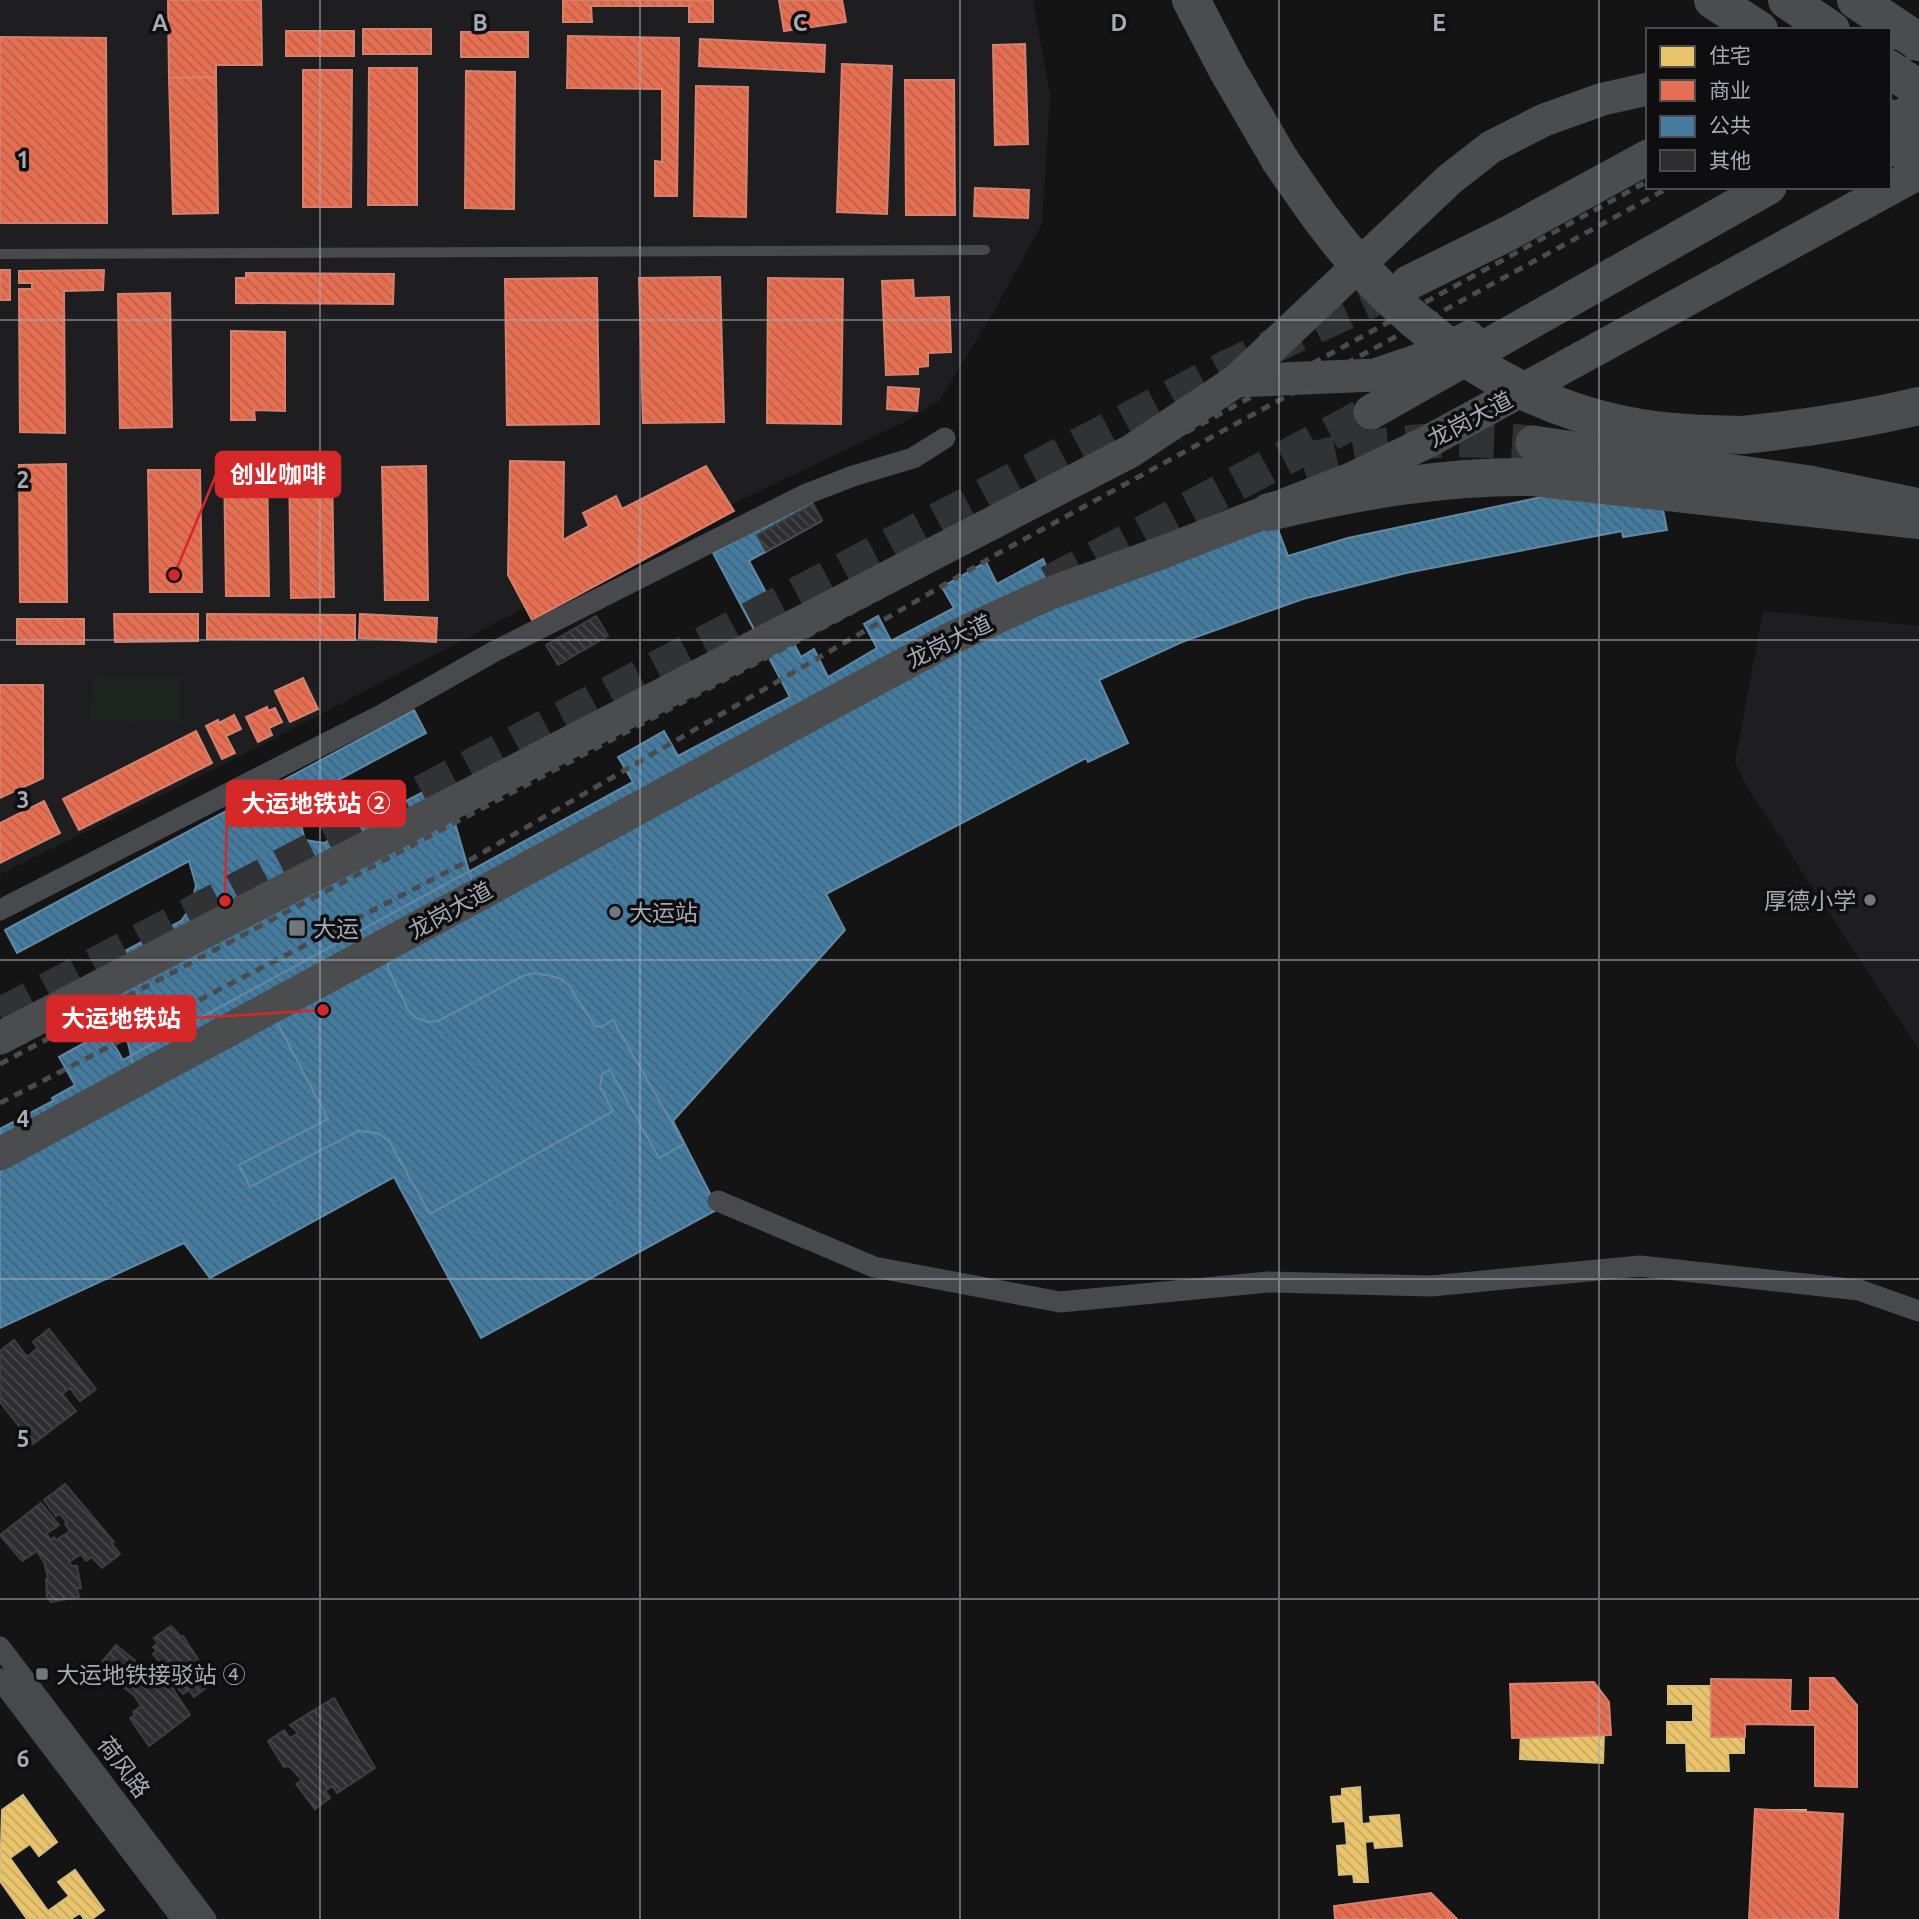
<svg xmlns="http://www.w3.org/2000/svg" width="1919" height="1919" font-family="Ubuntu,'Noto Sans SC',sans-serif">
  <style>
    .built { fill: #1e1e20 }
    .park { fill: #1e241f }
    .homes { fill: url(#homes-back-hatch); stroke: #d5bc80; stroke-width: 2 }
    .shops { fill: url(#shops-back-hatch); stroke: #d4816f; stroke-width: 2 }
    .public { fill: url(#public-back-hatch); stroke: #6289a4; stroke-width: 2 }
    .building { fill: url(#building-back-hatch); stroke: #3d3e40; stroke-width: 2 }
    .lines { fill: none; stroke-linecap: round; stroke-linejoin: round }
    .trunk-tunnel { stroke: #313234; stroke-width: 35; stroke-dasharray: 35 18; stroke-linecap: butt }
    .service { stroke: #48494d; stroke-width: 10 }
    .minor { stroke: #48494d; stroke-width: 21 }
    .primary { stroke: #4b4c4e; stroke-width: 33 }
    .trunk { stroke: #4b4c4e; stroke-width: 35 }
    .motorway { stroke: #4b4c4e; stroke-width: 38 }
    .rail { stroke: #4a4b4d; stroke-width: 5; stroke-dasharray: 9 7; stroke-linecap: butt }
    .motorway-bridge { stroke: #4b4c4e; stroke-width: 38 }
    .grid { fill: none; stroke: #a6aab4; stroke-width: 2; stroke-opacity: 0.55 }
    .poi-dot { fill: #73767c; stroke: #0e0e10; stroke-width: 2.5 }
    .labels { text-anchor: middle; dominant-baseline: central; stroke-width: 7; stroke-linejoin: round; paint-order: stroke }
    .street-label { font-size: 23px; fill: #a6aab4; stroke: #0e0e10 }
    .poi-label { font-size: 23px; fill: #a6aab4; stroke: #0e0e10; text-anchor: start }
    .grid-label { font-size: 23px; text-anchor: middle; font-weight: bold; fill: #a6aab4; stroke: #0e0e10; stroke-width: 7; stroke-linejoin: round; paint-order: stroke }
    .leader { fill: none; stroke: #d62828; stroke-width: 2.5 }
    .callout-dot { fill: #d62828; stroke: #0e0e10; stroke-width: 2.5 }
    .callout { fill: #d62828; stroke: #d62828; stroke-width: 2.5 }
    .callout-label { font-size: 24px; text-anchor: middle; font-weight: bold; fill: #fff }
  </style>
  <defs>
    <pattern id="homes-back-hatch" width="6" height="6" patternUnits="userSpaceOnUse" patternTransform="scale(1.75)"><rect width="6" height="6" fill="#e9c46a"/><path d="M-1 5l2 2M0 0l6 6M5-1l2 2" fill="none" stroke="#c4a760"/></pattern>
    <pattern id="shops-back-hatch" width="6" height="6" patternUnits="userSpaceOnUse" patternTransform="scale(1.75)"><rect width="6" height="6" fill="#e76f51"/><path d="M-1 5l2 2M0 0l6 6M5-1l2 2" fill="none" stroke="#ba604a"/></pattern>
    <pattern id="public-back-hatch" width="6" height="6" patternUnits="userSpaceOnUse" patternTransform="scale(1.75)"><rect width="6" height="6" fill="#457b9d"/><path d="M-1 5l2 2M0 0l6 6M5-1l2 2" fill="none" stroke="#3f657e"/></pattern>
    <pattern id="building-back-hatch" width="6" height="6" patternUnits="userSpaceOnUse" patternTransform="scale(1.75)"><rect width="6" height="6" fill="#2e2e30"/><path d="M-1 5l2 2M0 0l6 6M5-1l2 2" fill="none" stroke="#494a4c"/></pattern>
  </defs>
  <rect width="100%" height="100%" fill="#141414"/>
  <path class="built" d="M 0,0 L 1033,0 L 1050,95 L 1042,224 L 993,313 L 939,401 L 904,422 L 632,552 L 236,758 L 0,874 Z
    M 1763,611 L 1919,626 L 1919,1050 L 1746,786 L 1735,762 Z"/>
  <path class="park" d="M 92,676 L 180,678 L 180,722 L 91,720 Z"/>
  <path class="homes" d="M 1668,1686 L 1715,1686 L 1716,1725 L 1744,1725 L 1744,1753 L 1728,1753 L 1729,1771 L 1687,1771 L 1686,1743 L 1667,1743 L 1667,1722 L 1693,1722 L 1693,1704 L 1668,1704 Z
    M 1530,1694 L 1581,1696 L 1579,1730 L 1604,1731 L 1603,1763 L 1520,1759 L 1521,1729 L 1548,1731 L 1548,1705 L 1530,1705 Z
    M 1360,1787 L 1362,1824 L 1371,1823 L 1370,1817 L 1399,1815 L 1402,1846 L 1375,1848 L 1374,1841 L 1365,1842 L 1368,1882 L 1354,1882 L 1353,1874 L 1339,1875 L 1337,1846 L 1347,1845 L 1345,1821 L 1333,1822 L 1331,1797 L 1342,1796 L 1342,1789 Z
    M 23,1795 L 57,1842 L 39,1856 L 30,1844 L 10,1858 L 48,1911 L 69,1896 L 58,1882 L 75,1870 L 104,1910 L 92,1919 L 84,1919 L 80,1913 L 71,1919 L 27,1919 L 0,1881 L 2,1810 Z
    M 1758,1810 L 1806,1810 L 1806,1848 L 1835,1849 L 1835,1877 L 1819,1877 L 1819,1895 L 1777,1895 L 1777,1867 L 1758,1867 L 1758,1846 L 1784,1846 L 1784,1828 L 1759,1828 Z"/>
  <path class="shops" d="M 168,0 L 261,0 L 262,65 L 216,65 L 216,77 L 169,78 Z
    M 563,0 L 713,0 L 713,22 L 689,22 L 689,6 L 591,6 L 592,22 L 563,22 Z
    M 779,0 L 842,0 L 846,22 L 784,31 Z
    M 363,29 L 431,29 L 431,54 L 363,54 Z
    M 286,31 L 354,31 L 354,56 L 286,56 Z
    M 461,32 L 528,32 L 528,57 L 461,57 Z
    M 568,36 L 679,38 L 677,196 L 655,196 L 655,161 L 662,162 L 662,89 L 567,88 Z
    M 0,37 L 106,38 L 107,223 L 0,223 Z
    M 700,39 L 825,45 L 824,72 L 699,66 Z
    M 1025,44 L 1028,144 L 995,145 L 993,45 Z
    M 842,64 L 892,66 L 887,214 L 837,212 Z
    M 369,68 L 417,68 L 417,205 L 368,205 Z
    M 303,70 L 352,70 L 351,207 L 303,207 Z
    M 466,71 L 515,72 L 514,209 L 465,208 Z
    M 216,77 L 218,213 L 173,214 L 169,78 Z
    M 905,80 L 954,80 L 955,215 L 906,215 Z
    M 696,86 L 748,87 L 746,217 L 694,216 Z
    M 975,188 L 1029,190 L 1028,218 L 974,216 Z
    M 0,270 L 10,270 L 10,300 L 0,300 Z
    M 104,270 L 103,290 L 64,291 L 65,433 L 20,432 L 19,289 L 32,289 L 32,283 L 19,283 L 19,271 Z
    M 246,273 L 394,274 L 393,304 L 236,303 L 236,278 L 246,278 Z
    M 720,277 L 724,422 L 643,423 L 639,278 Z
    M 597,278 L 599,424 L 507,425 L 505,279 Z
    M 768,278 L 843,279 L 841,424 L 767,423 Z
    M 913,280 L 914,298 L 949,297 L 951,352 L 928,353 L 928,366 L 918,367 L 918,374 L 886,375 L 882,281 Z
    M 170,293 L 172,427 L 120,428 L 118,294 Z
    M 231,331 L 285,332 L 285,411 L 254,410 L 255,420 L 231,420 Z
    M 888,387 L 919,389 L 917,411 L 887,409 Z
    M 510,461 L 564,462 L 563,540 L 589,526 L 583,513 L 616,496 L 622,509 L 706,466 L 734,511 L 532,620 L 508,575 Z
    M 267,462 L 269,596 L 226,596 L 224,463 Z
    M 66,464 L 67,602 L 20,602 L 19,465 Z
    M 289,464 L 332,464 L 334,597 L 291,598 Z
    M 426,466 L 428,600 L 385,600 L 382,467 Z
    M 148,470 L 200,470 L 202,592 L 150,592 Z
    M 114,614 L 198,614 L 198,641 L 115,642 Z
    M 207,614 L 355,615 L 355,640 L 207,639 Z
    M 360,614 L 437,618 L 436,642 L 359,638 Z
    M 17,619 L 84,619 L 84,644 L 17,644 Z
    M 303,678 L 318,709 L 290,722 L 275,691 Z
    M 0,685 L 43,685 L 43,778 L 0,798 Z
    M 267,707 L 268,711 L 275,708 L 282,722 L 269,728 L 272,735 L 258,742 L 246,717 Z
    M 234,715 L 241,729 L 226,736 L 235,753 L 222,759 L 206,726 L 218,720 L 219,723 Z
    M 196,731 L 212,763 L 79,830 L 63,799 Z
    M 44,801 L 60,833 L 0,863 L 0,823 Z
    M 1810,1678 L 1834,1678 L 1857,1705 L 1857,1787 L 1815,1786 L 1815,1725 L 1745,1724 L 1745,1737 L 1711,1737 L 1711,1679 L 1791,1680 L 1790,1711 L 1810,1711 Z
    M 1594,1682 L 1609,1702 L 1611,1735 L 1512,1738 L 1510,1684 Z
    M 1755,1809 L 1843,1814 L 1838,1919 L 1749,1919 Z
    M 1431,1893 L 1457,1919 L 1335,1919 L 1334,1906 Z"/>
  <path class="public" d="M 1655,469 L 1667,530 L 1623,537 L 1622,531 L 1406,573 L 1303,599 L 1182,642 L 1099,680 L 1128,743 L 1088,762 L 1086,758 L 826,894 L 845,930 L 673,1121 L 718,1209 L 481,1338 L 394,1177 L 210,1278 L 184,1243 L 0,1328 L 0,1129 L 53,1101 L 52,1098 L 75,1085 L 59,1057 L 106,1031 L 123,1060 L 633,782 L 618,757 L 664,731 L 678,756 L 790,697 L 713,553 L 811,500 L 821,521 L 749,561 L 801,657 L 814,649 L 828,677 L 877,648 L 864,624 L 878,616 L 891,641 L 954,608 L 942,587 L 986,562 L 997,584 L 1043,559 L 1063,604 L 1268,503 L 1288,556 L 1348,538 L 1613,482 Z
    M 414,710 L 426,733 L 295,803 L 305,840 L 324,843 L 443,782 L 475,892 L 388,955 L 388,969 L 409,1011 L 417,1018 L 427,1022 L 438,1021 L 523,976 L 536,973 L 559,978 L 569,986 L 595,1026 L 601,1027 L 613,1020 L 684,1144 L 659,1158 L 610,1070 L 602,1074 L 600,1087 L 613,1111 L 430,1214 L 389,1141 L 377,1133 L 358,1131 L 250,1187 L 239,1165 L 328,1119 L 278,1024 L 271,1017 L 135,1072 L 108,960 L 181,921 L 191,907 L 196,885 L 189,861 L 17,953 L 5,930 Z"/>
  <path class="building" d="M 813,504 L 822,520 L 766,551 L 757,535 Z
    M 596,616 L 608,636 L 558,665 L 546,645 Z
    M 49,1329 L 96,1389 L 80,1401 L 70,1388 L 62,1394 L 76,1411 L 33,1444 L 0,1402 L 0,1351 L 14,1340 L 27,1357 L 38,1348 L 33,1342 Z
    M 65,1484 L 114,1542 L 111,1543 L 120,1554 L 102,1568 L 92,1557 L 86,1561 L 81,1554 L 69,1562 L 72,1566 L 77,1566 L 81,1588 L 77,1588 L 79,1597 L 51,1602 L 47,1597 L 46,1579 L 48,1578 L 44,1562 L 37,1551 L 22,1561 L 0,1535 L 41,1503 L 59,1525 L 46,1534 L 51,1540 L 54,1537 L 56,1540 L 70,1531 L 65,1524 L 67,1523 L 60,1514 L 56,1516 L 44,1500 Z
    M 171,1626 L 181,1637 L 183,1636 L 205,1670 L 202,1672 L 211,1684 L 194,1697 L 189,1690 L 183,1694 L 176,1686 L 173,1689 L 190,1715 L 149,1746 L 130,1718 L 135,1715 L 133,1712 L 141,1706 L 134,1695 L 97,1668 L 116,1645 L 149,1672 L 161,1664 L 153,1654 L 157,1651 L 153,1647 L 158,1643 L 154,1638 Z
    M 334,1698 L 375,1768 L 337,1793 L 333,1786 L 325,1791 L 330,1798 L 315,1809 L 296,1784 L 302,1780 L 289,1766 L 284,1767 L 268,1741 L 284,1730 L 290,1738 L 298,1733 L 290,1725 Z"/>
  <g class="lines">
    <path class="trunk-tunnel" d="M 1302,462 C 1374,441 1460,436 1533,443
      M 1049,583 L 1371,412
      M 0,1015 L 1228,367 L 1408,283"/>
    <path class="service" d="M 0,254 L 985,250"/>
    <path class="minor" d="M 0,910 L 385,713 L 495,651 L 804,495 L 853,476 L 913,458 L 945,438
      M 718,1201 L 874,1267 L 1060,1302 L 1268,1282 L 1431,1286 L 1640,1266 L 1859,1290 L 1919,1311
      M 0,1647 L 206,1919
      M 0,1679 L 182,1919"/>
    <path class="primary" d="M 1236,381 L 1375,375 L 1437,354 L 1469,337
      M 0,1038 L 1131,451 L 1236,381 L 1450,179 L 1491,147 L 1544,120 L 1603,99 L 1648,89
      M 0,1154 L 954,637 L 1048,594 L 1166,551 L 1353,478 L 1429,441 L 1919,173"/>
    <path class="trunk" d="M 1889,123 L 1919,108
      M 1408,283 L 1509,233 L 1648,157
      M 1371,412 L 1769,187
      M 1533,443 L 1810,483 L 1919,506"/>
    <path class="motorway" d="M 1191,0 L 1228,71 L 1280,160
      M 1713,0 L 1759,30
      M 1787,0 L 1831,30
      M 1889,69 L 1919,89
      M 1889,141 L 1919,162
      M 1742,435 C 1802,429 1860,420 1919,406
      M 1269,512 C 1356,491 1442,476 1532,477 L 1919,520"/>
    <path class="rail" d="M 1889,50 L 1919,34
      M 1889,68 L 1919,53
      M 0,1064 L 990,539 L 1648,181
      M 0,1103 L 470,860 L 999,553 L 1670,187"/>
    <path class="motorway-bridge" d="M 1856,0 L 1919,42
      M 1889,118 L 1919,138
      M 1280,160 C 1295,182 1310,204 1326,225 C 1401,324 1503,400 1625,425 C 1664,433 1703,434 1742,435"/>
  </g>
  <path class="grid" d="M 320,0 L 320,1919M 640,0 L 640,1919M 960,0 L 960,1919M 1279,0 L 1279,1919M 1599,0 L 1599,1919M 0,320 L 1919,320M 0,640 L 1919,640M 0,960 L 1919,960M 0,1279 L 1919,1279M 0,1599 L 1919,1599"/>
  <g class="poi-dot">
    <circle cx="1870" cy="900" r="7"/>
    <circle cx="615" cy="912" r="7"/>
    <rect x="288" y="919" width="18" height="18" rx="3.5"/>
    <rect x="35" y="1667" width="14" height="14" rx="3.5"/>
  </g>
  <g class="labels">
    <g class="street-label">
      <text transform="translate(1470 419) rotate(-28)">龙岗大道</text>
      <text transform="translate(949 641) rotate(-26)">龙岗大道</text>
      <text transform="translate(450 910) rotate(-29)">龙岗大道</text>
      <text transform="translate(124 1767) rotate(53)">荷风路</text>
    </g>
    <g class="poi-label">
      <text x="1856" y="900" text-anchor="end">厚德小学</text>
      <text x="629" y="912">大运站</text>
      <text x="313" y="928">大运</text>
      <text x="56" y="1674">大运地铁接驳站 ④</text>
    </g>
  </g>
  <g class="grid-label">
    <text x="160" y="31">A</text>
    <text x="480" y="31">B</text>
    <text x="800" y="31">C</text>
    <text x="1119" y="31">D</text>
    <text x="1439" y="31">E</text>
    <text x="23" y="168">1</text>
    <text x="23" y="488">2</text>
    <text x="23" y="808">3</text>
    <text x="23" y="1127">4</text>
    <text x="23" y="1447">5</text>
    <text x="23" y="1767">6</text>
  </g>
  <path class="leader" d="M174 575L216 475M225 901L227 804M323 1010L195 1018"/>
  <g class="callout-dot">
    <circle cx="174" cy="575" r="7"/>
    <circle cx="225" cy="901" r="7"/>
    <circle cx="323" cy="1010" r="7"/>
  </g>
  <g class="callout">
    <rect x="216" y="452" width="124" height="45" rx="7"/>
    <rect x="227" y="781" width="178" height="45" rx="7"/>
    <rect x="47" y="996" width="148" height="45" rx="7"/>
  </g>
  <g class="callout-label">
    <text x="278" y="483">创业咖啡</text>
    <text x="316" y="812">大运地铁站 ②</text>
    <text x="121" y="1027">大运地铁站</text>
  </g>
  <rect x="1646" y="28" width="245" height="161" fill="#0e0e10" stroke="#4b4c52" stroke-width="2"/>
  <rect x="1660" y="46" width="35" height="21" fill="#e9c46a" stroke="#4b4c52" stroke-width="2"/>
  <text x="1709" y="63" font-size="21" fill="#a6aab4">住宅</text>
  <rect x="1660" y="80" width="35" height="21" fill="#e76f51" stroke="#4b4c52" stroke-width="2"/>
  <text x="1709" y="98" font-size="21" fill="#a6aab4">商业</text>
  <rect x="1660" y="116" width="35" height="21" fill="#457b9d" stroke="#4b4c52" stroke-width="2"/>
  <text x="1709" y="133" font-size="21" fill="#a6aab4">公共</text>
  <rect x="1660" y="150" width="35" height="21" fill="#2e2e30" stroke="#4b4c52" stroke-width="2"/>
  <text x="1709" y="168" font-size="21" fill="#a6aab4">其他</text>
</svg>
